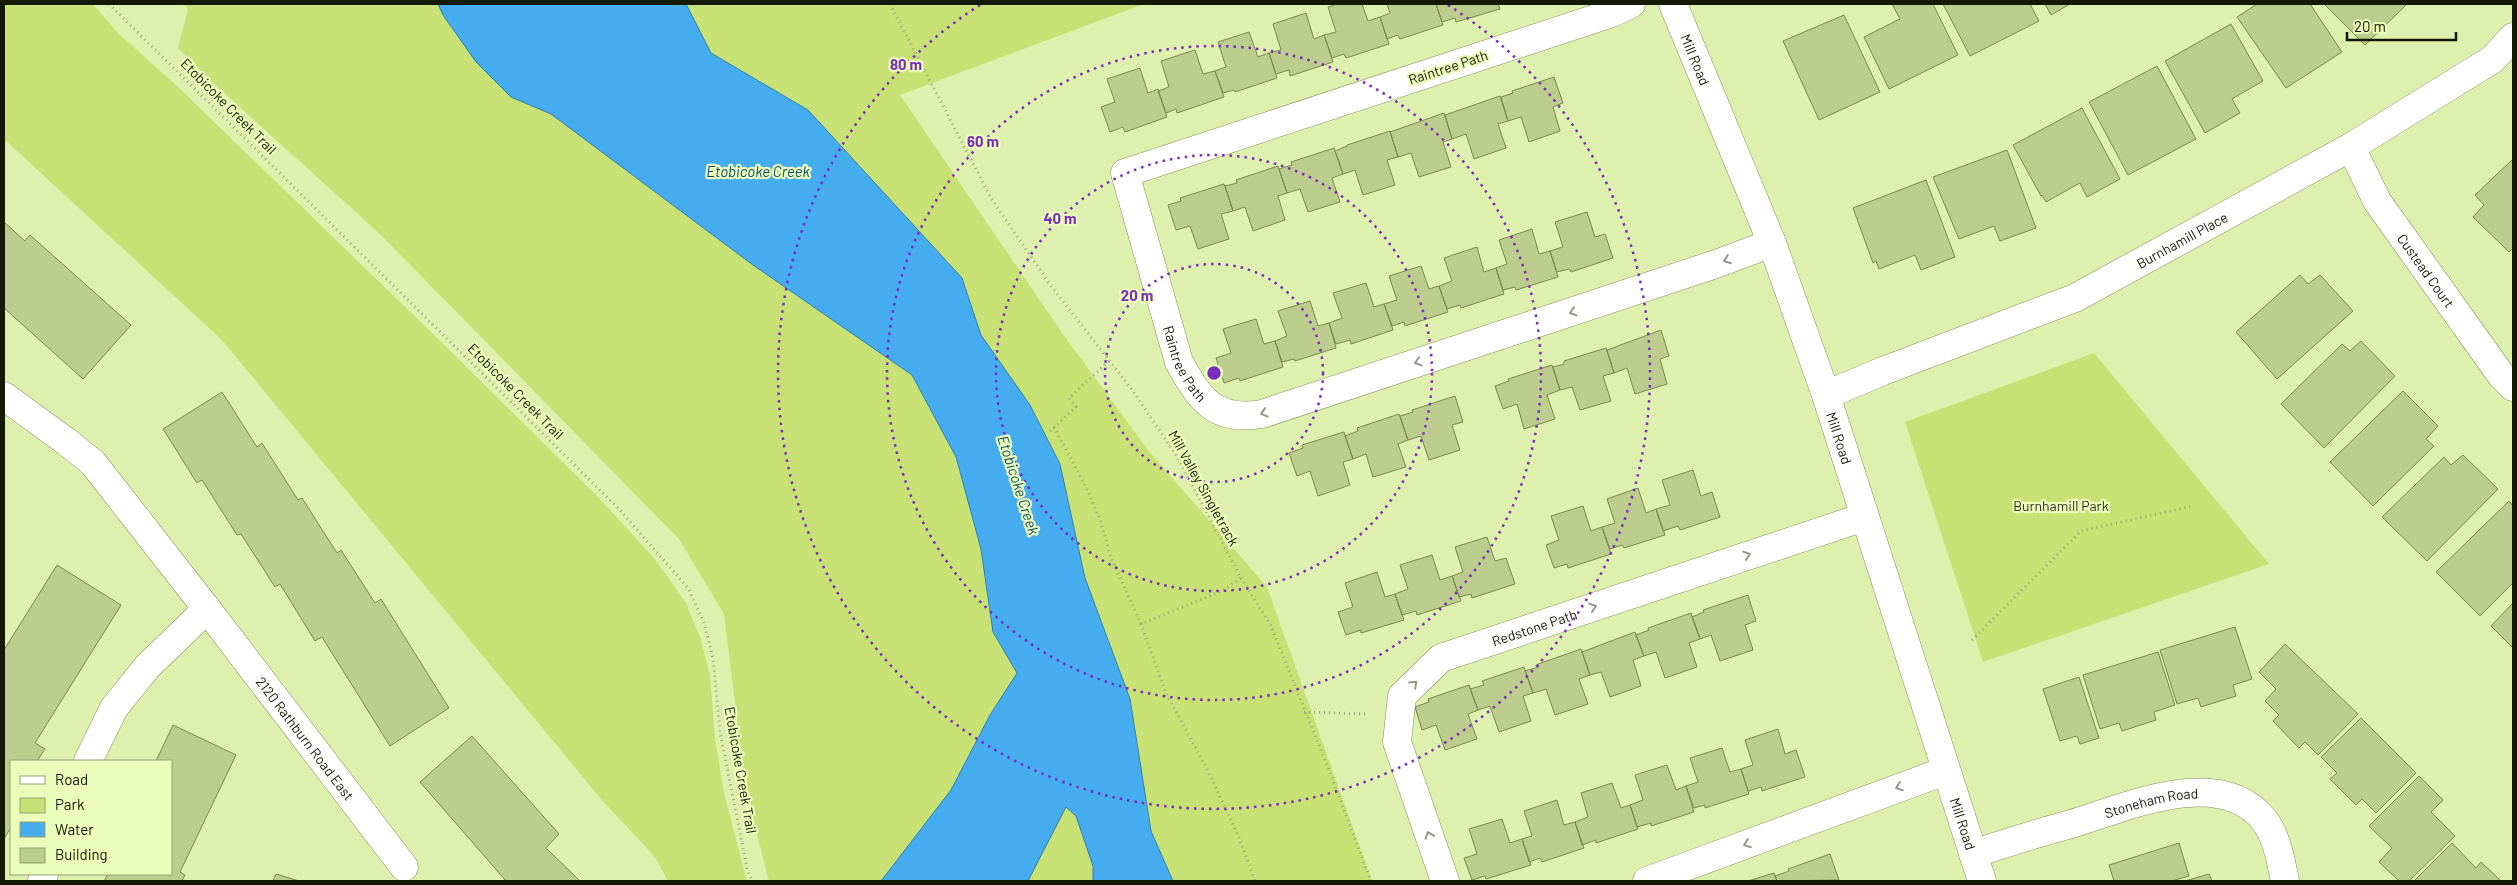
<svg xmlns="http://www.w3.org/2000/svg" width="2517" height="885" font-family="Barlow,sans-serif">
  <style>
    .green { fill: #c7e174 }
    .water { fill: #44acef; stroke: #3580a8 }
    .building { fill: #bbcc8c; stroke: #7a894c }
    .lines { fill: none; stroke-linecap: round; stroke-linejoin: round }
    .minor-casing { stroke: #839355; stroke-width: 29 }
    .path { stroke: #99a774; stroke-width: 3; stroke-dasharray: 1 4; stroke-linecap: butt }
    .minor { stroke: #fff; stroke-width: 28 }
    .oneway { stroke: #95988d }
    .ring { fill: none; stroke: #7b2cbf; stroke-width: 2.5; stroke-dasharray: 2.5 5 }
    .labels { text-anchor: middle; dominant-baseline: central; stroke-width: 4.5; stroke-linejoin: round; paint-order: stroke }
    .street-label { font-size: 14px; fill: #131902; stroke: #ebfdbb }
    .park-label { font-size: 14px; fill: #2d331b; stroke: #ebfdbb }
    .water-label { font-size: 15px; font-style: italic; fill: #144c6d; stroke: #ebfdbb }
    .centre { fill: #7b2cbf; stroke: #ebfdbb; stroke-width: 2.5 }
    .ring-label { font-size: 15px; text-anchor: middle; font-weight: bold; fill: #7b2cbf; stroke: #ebfdbb; stroke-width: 4.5; stroke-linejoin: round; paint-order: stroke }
  </style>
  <rect width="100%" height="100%" fill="#def0ae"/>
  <path class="green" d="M 4,4 L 93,4 L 118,33 L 179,88 L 431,332 L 596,495 L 655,559 L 686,603 L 700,637 L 710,675 L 715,738 L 724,793 L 747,881 L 668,881 L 655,857 L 601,799 L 222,340 L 4,139 Z
    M 185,4 L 438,4 L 443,15 L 511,97 L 551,114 L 753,265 L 912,375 L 956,457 L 981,549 L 993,632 L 1017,673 L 990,715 L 951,790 L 881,881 L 769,881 L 746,791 L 724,614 L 679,539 L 380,234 L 211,81 L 178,48 L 188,10 Z
    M 686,4 L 1144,4 L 900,95 L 1062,333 L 1148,450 L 1267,587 L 1372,881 L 1173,881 L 1151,831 L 1130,699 L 1085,578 L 1060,464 L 1030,405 L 981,335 L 962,278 L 808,110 L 711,53 Z
    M 2094,353 L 2269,564 L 1983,662 L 1905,422 Z
    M 1066,807 L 1076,816 L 1093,866 L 1093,881 L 1028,881 Z"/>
  <path class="water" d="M 438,4 L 686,4 L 711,53 L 808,110 L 962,278 L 981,335 L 1030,405 L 1060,464 L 1085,578 L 1130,699 L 1151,831 L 1173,881 L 1093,881 L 1093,866 L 1076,816 L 1066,807 L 1028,881 L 881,881 L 951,790 L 990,715 L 1017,673 L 993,632 L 981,549 L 956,457 L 912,375 L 753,265 L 551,114 L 511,97 L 476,62 L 443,15 Z"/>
  <path class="building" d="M 1337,4 L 1362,4 L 1368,21 L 1380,17 L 1389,44 L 1346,58 L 1344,54 L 1332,58 L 1324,35 L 1336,32 L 1328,7 Z
    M 1387,4 L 1436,4 L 1443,25 L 1400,39 L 1398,35 L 1387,39 L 1380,17 L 1390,13 Z
    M 1436,4 L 1498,4 L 1500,9 L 1456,22 L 1455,18 L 1442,22 Z
    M 1892,4 L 1933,4 L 1958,55 L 1889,89 L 1864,37 L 1900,19 Z
    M 1943,4 L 2030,4 L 2039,21 L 1970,56 Z
    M 2045,4 L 2070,4 L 2051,15 Z
    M 2257,4 L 2310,4 L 2342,52 L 2286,88 L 2237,17 Z
    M 2324,4 L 2407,4 L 2365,45 Z
    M 1306,13 L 1314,39 L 1324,35 L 1333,62 L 1290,76 L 1289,70 L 1276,74 L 1269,53 L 1281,50 L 1273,24 Z
    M 1844,15 L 1880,92 L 1819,120 L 1783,41 Z
    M 2231,24 L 2263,81 L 2232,99 L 2240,113 L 2205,133 L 2165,61 Z
    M 1249,32 L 1258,57 L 1269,53 L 1277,78 L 1235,92 L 1234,90 L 1223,93 L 1215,71 L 1226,67 L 1218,42 Z
    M 1195,50 L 1203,74 L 1215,71 L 1224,97 L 1177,113 L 1176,109 L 1166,113 L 1158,91 L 1169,87 L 1161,61 Z
    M 2157,66 L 2196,139 L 2128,175 L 2089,102 Z
    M 1140,68 L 1148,93 L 1158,89 L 1167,117 L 1125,132 L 1123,127 L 1110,132 L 1101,107 L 1115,102 L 1107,79 Z
    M 1554,77 L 1563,103 L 1553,107 L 1560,131 L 1529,142 L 1521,117 L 1508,121 L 1501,97 L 1513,93 L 1512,91 Z
    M 1500,96 L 1508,121 L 1498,124 L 1506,148 L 1474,159 L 1466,134 L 1452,139 L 1445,115 Z
    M 2082,108 L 2120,179 L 2087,197 L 2080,183 L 2046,202 L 2042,195 L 2041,196 L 2013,145 Z
    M 1444,113 L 1452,139 L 1443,142 L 1451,167 L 1419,177 L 1411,153 L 1398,157 L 1390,132 Z
    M 1390,131 L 1398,157 L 1387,160 L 1395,185 L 1363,195 L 1355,170 L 1343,174 L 1335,151 L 1347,146 L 1347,145 Z
    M 1334,148 L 1343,174 L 1332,178 L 1340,202 L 1308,212 L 1300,189 L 1287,193 L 1279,169 L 1292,165 L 1291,162 Z
    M 2007,150 L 2036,228 L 2000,241 L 1994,226 L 1959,239 L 1933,177 Z
    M 2513,159 L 2513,248 L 2509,252 L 2473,217 L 2484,205 L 2475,195 Z
    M 1278,166 L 1287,193 L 1278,196 L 1285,220 L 1253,231 L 1245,207 L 1233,211 L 1225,186 L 1237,183 L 1236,180 Z
    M 1926,180 L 1955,257 L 1921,270 L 1915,255 L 1879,269 L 1876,261 L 1873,263 L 1853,208 Z
    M 1224,184 L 1233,211 L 1221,214 L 1229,239 L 1198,249 L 1190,226 L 1176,230 L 1168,205 L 1181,201 L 1180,198 Z
    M 1587,212 L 1595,237 L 1605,234 L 1613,258 L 1571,272 L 1569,269 L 1557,272 L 1550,251 L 1563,247 L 1555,222 Z
    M 4,222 L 25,241 L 30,235 L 131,325 L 83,379 L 4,308 Z
    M 1532,229 L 1539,254 L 1550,251 L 1558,277 L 1516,290 L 1515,287 L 1503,290 L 1496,268 L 1507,264 L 1499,240 Z
    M 1477,247 L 1484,272 L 1496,268 L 1504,294 L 1461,308 L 1460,305 L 1447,309 L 1439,286 L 1452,281 L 1444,258 Z
    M 1421,266 L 1429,289 L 1439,286 L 1448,312 L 1405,326 L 1404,322 L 1392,326 L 1384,304 L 1397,300 L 1389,276 Z
    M 2300,275 L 2308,284 L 2320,275 L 2353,311 L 2277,379 L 2236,332 Z
    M 1366,283 L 1374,307 L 1384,304 L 1393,330 L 1351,344 L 1350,340 L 1336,344 L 1329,323 L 1342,318 L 1333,293 Z
    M 1310,301 L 1318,326 L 1329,323 L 1336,348 L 1295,361 L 1294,359 L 1282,362 L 1275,341 L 1287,336 L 1278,311 Z
    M 1256,319 L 1264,344 L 1275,341 L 1283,367 L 1240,381 L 1239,378 L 1224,383 L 1216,358 L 1231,353 L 1223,329 Z
    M 1661,330 L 1669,356 L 1660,359 L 1667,384 L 1635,394 L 1627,368 L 1614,373 L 1607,350 Z
    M 2361,341 L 2395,376 L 2324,448 L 2281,404 L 2342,344 L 2350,351 Z
    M 1606,348 L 1614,373 L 1603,376 L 1611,401 L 1580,410 L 1572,387 L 1560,390 L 1553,367 L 1564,364 L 1564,361 Z
    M 1552,365 L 1560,390 L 1547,395 L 1555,419 L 1524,429 L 1517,404 L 1503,409 L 1495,386 L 1509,381 L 1508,379 Z
    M 2403,391 L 2438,426 L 2426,439 L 2434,446 L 2373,506 L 2330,462 Z
    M 222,392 L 257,447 L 262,443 L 298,500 L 302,498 L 337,553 L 341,550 L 375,603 L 381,599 L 449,708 L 390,746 L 322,637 L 315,641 L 280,584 L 275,587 L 241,534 L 237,535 L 202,480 L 197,483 L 163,429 Z
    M 1455,396 L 1463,422 L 1452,425 L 1460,450 L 1429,460 L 1421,436 L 1408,440 L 1400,416 L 1413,412 L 1412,410 Z
    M 1399,414 L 1408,440 L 1398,444 L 1406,467 L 1373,477 L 1366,454 L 1353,459 L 1345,436 L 1358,431 L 1357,428 Z
    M 1344,432 L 1353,459 L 1343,462 L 1350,485 L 1318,496 L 1310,471 L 1297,476 L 1289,453 L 1303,448 L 1302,445 Z
    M 2463,455 L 2498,489 L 2427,561 L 2382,517 L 2444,457 L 2451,465 Z
    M 1693,470 L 1701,496 L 1712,492 L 1720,517 L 1680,530 L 1678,526 L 1663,531 L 1656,509 L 1670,505 L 1662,480 Z
    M 1638,488 L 1646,513 L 1656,509 L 1665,535 L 1624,548 L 1622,545 L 1610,549 L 1602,527 L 1615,523 L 1607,499 Z
    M 2509,501 L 2513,506 L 2513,583 L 2480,616 L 2436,572 Z
    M 1583,506 L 1591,531 L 1602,527 L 1611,554 L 1568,568 L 1567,564 L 1554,568 L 1546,545 L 1559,540 L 1551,516 Z
    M 1487,537 L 1495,561 L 1506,558 L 1515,584 L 1472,598 L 1471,594 L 1459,597 L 1452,576 L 1463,572 L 1455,547 Z
    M 1432,555 L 1440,580 L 1452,576 L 1461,601 L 1417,615 L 1416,611 L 1402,615 L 1395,594 L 1408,589 L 1400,565 Z
    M 57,565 L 121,605 L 35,743 L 45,749 L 37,761 L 11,761 L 11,827 L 4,839 L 4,650 Z
    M 1377,572 L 1385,597 L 1395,594 L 1404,620 L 1361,633 L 1361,630 L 1346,635 L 1338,612 L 1353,607 L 1345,583 Z
    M 1748,595 L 1756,621 L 1745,625 L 1753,650 L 1720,661 L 1711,635 L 1700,639 L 1692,617 L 1704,612 L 1703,610 Z
    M 2513,603 L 2513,648 L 2491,626 Z
    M 1691,613 L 1700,639 L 1689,643 L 1697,667 L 1665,678 L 1656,652 L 1644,656 L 1636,635 L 1649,630 L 1648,628 Z
    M 2235,627 L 2252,679 L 2233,685 L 2236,696 L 2201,707 L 2198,698 L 2177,704 L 2160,650 Z
    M 1635,632 L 1644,656 L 1633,660 L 1641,686 L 1610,697 L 1601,672 L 1590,675 L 1582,652 Z
    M 2285,644 L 2358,714 L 2318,755 L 2305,742 L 2299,748 L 2273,721 L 2279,715 L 2265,701 L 2276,689 L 2259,672 Z
    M 1581,649 L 1590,675 L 1579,679 L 1588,704 L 1555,715 L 1546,689 L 1533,693 L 1525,671 L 1539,667 L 1538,664 Z
    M 2158,652 L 2175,705 L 2154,712 L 2156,720 L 2122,731 L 2119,723 L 2100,729 L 2083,675 Z
    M 1524,667 L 1533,693 L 1523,696 L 1531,721 L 1499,732 L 1490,706 L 1478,710 L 1470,689 L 1484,685 L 1482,681 Z
    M 2079,677 L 2099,738 L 2080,744 L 2077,736 L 2060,741 L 2043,689 Z
    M 1469,685 L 1478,710 L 1468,714 L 1477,739 L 1445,750 L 1436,725 L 1422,730 L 1415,707 L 1429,702 L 1428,699 Z
    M 2361,718 L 2416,773 L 2376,813 L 2362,799 L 2356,805 L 2330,779 L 2337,773 L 2321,757 Z
    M 173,725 L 236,755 L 180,872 L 185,875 L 182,881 L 104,881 L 108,874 L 171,874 L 171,761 L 156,761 Z
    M 1778,729 L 1785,754 L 1796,750 L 1805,777 L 1762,791 L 1761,787 L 1748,791 L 1741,769 L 1753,765 L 1745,740 Z
    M 472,736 L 559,834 L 546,848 L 580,881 L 506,881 L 420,782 Z
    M 1722,748 L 1730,772 L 1741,769 L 1749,794 L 1705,808 L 1705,805 L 1694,808 L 1686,786 L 1698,782 L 1690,758 Z
    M 1667,765 L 1676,790 L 1686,786 L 1694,812 L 1651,826 L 1651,823 L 1637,827 L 1630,805 L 1643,800 L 1635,775 Z
    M 2419,776 L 2443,800 L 2431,812 L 2455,836 L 2409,881 L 2399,881 L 2379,862 L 2392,848 L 2369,826 Z
    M 1612,783 L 1621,808 L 1630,805 L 1638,829 L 1596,843 L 1596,840 L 1582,845 L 1575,822 L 1588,817 L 1581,793 Z
    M 1557,800 L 1564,825 L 1575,822 L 1584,848 L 1542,862 L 1540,858 L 1529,862 L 1522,839 L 1532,836 L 1524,811 Z
    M 1502,819 L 1510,843 L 1522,839 L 1531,865 L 1486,879 L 1485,876 L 1472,880 L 1464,858 L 1477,854 L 1469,829 Z
    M 2179,843 L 2189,876 L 2172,881 L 2114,881 L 2109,865 Z
    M 2452,843 L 2476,868 L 2481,862 L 2501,881 L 2414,881 Z
    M 1830,854 L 1839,880 L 1777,881 L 1775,876 L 1789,871 L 1788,869 Z
    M 1774,873 L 1777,881 L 1748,881 Z
    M 276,874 L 299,881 L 273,881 Z
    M 2209,874 L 2212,881 L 2185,881 Z"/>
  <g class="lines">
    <defs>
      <g id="minor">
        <path id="s1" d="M 1631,4 L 1612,13 L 1125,173 L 1179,362 C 1200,400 1215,422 1262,414 L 1716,264 L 1772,243"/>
        <path id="s2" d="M 1673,4 L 1772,243 L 1826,395 L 1982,881"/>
        <path id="s3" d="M 2351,147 L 2377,201 L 2501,375 L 2513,387"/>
        <path id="s4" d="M 1826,395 L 1883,371 L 2075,298 L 2351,147 L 2493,59 L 2513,37"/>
        <path id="s5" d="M 4,396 L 67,442 L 93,463 L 207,609 L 404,867"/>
        <path d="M 88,761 L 114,708 L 147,667 L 207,609"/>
        <path id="s6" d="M 1973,854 C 2006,843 2038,833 2071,824 C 2125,808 2220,764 2264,820 C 2277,836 2281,862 2285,881"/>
        <path d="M 42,881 L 44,874"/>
        <path id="s7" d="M 1445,881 L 1397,742 L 1402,696 L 1441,658 L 1864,517"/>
        <path d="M 1647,881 L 1945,771"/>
      </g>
    </defs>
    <use href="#minor" class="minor-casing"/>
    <path class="path" d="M 109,4 L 618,508 L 688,588 L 704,623 L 713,658 L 720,732 L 747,868 L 752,881
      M 890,4 L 991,198 L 1051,286 L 1133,391 L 1178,458 L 1241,578 L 1222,591 L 1141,624 L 1165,691 L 1207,769 L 1238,835 L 1255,881
      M 1054,427 L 1089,493 L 1101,523 L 1112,560 L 1141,624
      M 1050,431 L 1076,407 L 1069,398 L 1110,360
      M 1241,578 L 1271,626 L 1329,770 L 1371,881
      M 1972,640 L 2081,531 L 2193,506
      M 1304,712 L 1368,714"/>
    <use href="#minor" class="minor"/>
  </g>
  <defs><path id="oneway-chevron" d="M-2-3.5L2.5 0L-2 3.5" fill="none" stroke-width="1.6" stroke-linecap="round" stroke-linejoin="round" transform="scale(1.25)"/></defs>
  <g class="oneway">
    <use href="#oneway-chevron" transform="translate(1727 260) rotate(159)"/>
    <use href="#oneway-chevron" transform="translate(1573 312) rotate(162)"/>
    <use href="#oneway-chevron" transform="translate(1418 362) rotate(162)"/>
    <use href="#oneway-chevron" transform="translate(1264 413) rotate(163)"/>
    <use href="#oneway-chevron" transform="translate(1747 555) rotate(-18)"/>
    <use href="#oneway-chevron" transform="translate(1593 607) rotate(-18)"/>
    <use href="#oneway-chevron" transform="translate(1414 684) rotate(-44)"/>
    <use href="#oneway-chevron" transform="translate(1899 787) rotate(161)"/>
    <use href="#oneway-chevron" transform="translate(1429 835) rotate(-109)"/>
    <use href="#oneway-chevron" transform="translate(1747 844) rotate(159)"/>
  </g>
  <g class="ring">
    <circle cx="1214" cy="373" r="109"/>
    <circle cx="1214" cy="373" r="218"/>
    <circle cx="1214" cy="373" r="327"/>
    <path d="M1448 5A436 436 0 1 1 980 5"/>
  </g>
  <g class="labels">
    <g class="street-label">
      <text stroke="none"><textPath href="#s2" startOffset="60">Mill Road</textPath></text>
      <text transform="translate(1448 67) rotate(-18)">Raintree Path</text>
      <text transform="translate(229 106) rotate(45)">Etobicoke Creek Trail</text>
      <text stroke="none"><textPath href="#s4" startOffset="389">Burnhamill Place</textPath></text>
      <text stroke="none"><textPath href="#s3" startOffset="145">Custead Court</textPath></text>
      <text stroke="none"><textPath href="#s1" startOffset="734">Raintree Path</textPath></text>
      <text transform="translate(516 391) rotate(45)">Etobicoke Creek Trail</text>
      <text stroke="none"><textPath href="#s2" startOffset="465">Mill Road</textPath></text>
      <text transform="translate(1204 488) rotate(61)">Mill Valley Singletrack</text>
      <text stroke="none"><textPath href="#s7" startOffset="346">Redstone Path</textPath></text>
      <text stroke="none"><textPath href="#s5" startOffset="459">2120 Rathburn Road East</textPath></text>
      <text transform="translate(741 770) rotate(80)">Etobicoke Creek Trail</text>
      <text stroke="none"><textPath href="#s6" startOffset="186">Stoneham Road</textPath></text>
      <text stroke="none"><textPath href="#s2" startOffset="870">Mill Road</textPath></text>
    </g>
    <g class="park-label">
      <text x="2061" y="505">Burnhamill Park</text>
    </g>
    <g class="water-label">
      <text x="758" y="171">Etobicoke Creek</text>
      <text transform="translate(1019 485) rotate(72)">Etobicoke Creek</text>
    </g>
  </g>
  <circle cx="1214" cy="373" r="8" class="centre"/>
  <g class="ring-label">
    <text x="906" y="70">80 m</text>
    <text x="983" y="147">60 m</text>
    <text x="1060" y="224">40 m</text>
    <text x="1137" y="301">20 m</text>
  </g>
  <rect width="2517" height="885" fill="none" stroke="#131902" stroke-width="10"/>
  <rect x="10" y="760" width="162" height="115" fill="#ebfdbb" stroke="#95a271"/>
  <rect x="20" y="776" width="25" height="8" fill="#ffffff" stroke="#95a271"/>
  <text x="55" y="785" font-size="15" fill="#131902">Road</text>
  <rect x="20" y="798" width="25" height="15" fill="#c7e174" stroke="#95a271"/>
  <text x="55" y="810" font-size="15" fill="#131902">Park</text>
  <rect x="20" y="822" width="25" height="15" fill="#44acef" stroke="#95a271"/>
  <text x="55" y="835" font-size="15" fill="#131902">Water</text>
  <rect x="20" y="848" width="25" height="15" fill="#bbcc8c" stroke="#95a271"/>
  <text x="55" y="860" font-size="15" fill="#131902">Building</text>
  <path d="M2347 32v8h109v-8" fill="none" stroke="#131902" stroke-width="2.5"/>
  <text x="2354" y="32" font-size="15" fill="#131902" stroke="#ebfdbb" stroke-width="4" paint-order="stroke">20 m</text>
</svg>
